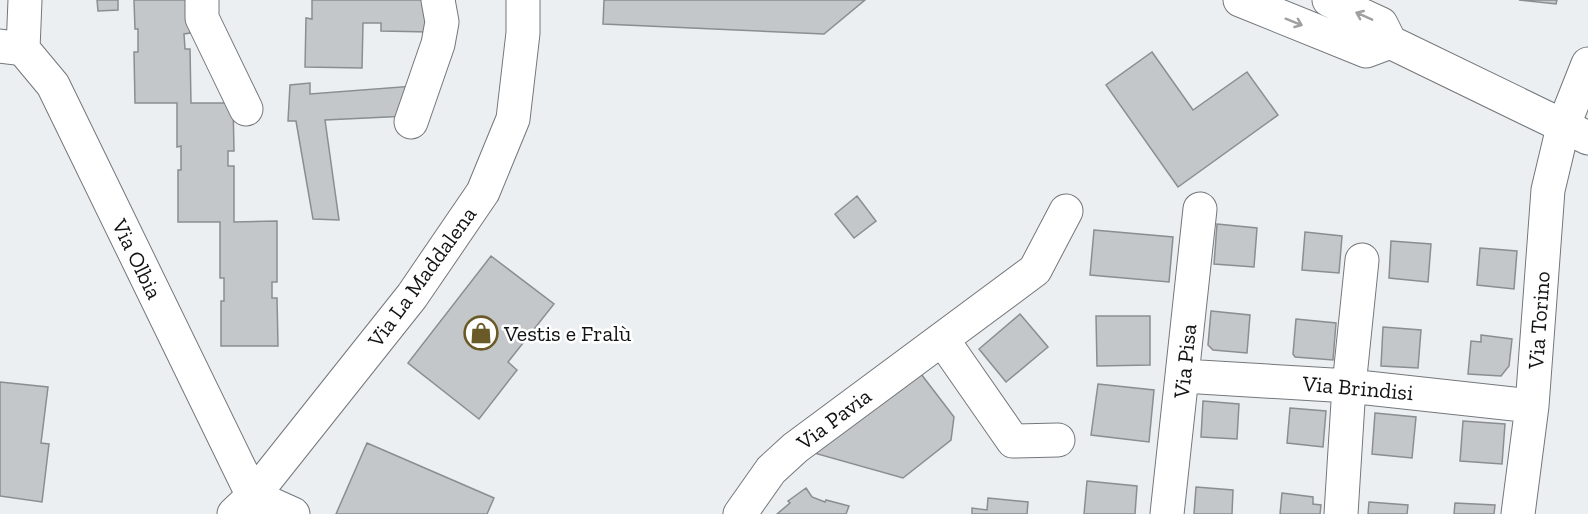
<svg xmlns="http://www.w3.org/2000/svg" width="1588" height="514" font-family="'Zilla Slab',serif">
  <style>
    .building { fill: #c3c7ca; stroke: #8b8e91; stroke-width: 1.5 }
    .lines { fill: none; stroke-linecap: round; stroke-linejoin: round }
    .street-casing { stroke: #74777a; stroke-width: 35 }
    .secondary-casing { stroke: #74777a; stroke-width: 35 }
    .street { stroke: #fff; stroke-width: 33 }
    .secondary { stroke: #fff; stroke-width: 33 }
    .oneway { stroke: #a0a0a1 }
    .labels { text-anchor: middle; dominant-baseline: central; stroke-width: 5; stroke-linejoin: round; paint-order: stroke }
    .street-label { font-size: 22px; fill: #111213; stroke: #fff }
    .poi-label { font-size: 22px; fill: #111213; stroke: #fff; text-anchor: start }
  </style>
  <rect width="100%" height="100%" fill="#ebeff2"/>
  <path class="building" d="M 97,0 L 118,0 L 118,10 L 98,11 Z
    M 134,0 L 190,0 L 190,33 L 184,34 L 185,49 L 190,49 L 191,103 L 233,103 L 234,151 L 228,151 L 228,166 L 234,166 L 234,222 L 277,221 L 277,282 L 272,282 L 272,298 L 277,298 L 278,346 L 221,346 L 221,301 L 224,301 L 224,278 L 220,278 L 220,222 L 178,222 L 178,170 L 181,170 L 181,146 L 177,147 L 177,103 L 135,103 L 134,52 L 138,52 L 138,29 L 135,29 Z
    M 312,0 L 430,0 L 429,32 L 381,31 L 381,23 L 363,23 L 362,68 L 305,67 L 306,18 L 312,19 Z
    M 604,0 L 865,0 L 824,34 L 603,24 Z
    M 1519,0 L 1557,0 L 1556,4 Z
    M 1152,52 L 1193,110 L 1247,72 L 1278,115 L 1178,187 L 1106,85 Z
    M 310,83 L 310,94 L 414,86 L 408,116 L 325,120 L 339,220 L 313,219 L 296,121 L 288,121 L 290,85 Z
    M 857,196 L 876,221 L 854,238 L 835,214 Z
    M 1217,224 L 1257,228 L 1254,267 L 1214,264 Z
    M 1094,230 L 1173,237 L 1169,282 L 1090,275 Z
    M 1305,232 L 1342,236 L 1339,273 L 1302,270 Z
    M 1391,241 L 1431,244 L 1428,282 L 1389,278 Z
    M 1480,248 L 1517,251 L 1514,289 L 1477,285 Z
    M 491,256 L 554,304 L 508,362 L 517,370 L 479,419 L 408,363 Z
    M 1211,311 L 1250,315 L 1247,353 L 1213,350 L 1208,345 Z
    M 1020,314 L 1048,347 L 1006,382 L 979,349 Z
    M 1096,316 L 1150,316 L 1150,365 L 1097,366 Z
    M 1296,319 L 1336,323 L 1333,360 L 1295,357 L 1293,354 Z
    M 1383,327 L 1421,330 L 1418,368 L 1381,366 Z
    M 1481,335 L 1512,339 L 1509,366 L 1501,376 L 1468,374 L 1471,341 L 1481,342 Z
    M 918,370 L 954,417 L 951,440 L 903,478 L 807,451 Z
    M 0,382 L 48,387 L 41,443 L 49,444 L 42,502 L 0,496 Z
    M 1098,384 L 1154,390 L 1149,442 L 1091,435 Z
    M 1203,401 L 1239,404 L 1237,439 L 1201,437 Z
    M 1290,408 L 1326,411 L 1323,447 L 1287,443 Z
    M 1375,413 L 1416,417 L 1412,458 L 1372,454 Z
    M 1463,421 L 1505,424 L 1502,464 L 1460,461 Z
    M 367,443 L 494,498 L 487,514 L 336,514 Z
    M 1087,481 L 1137,486 L 1135,514 L 1084,514 Z
    M 1196,487 L 1233,490 L 1232,514 L 1194,514 Z
    M 806,488 L 812,497 L 825,502 L 826,500 L 849,506 L 846,514 L 777,514 L 790,503 L 788,501 Z
    M 1282,493 L 1313,497 L 1313,504 L 1321,505 L 1320,514 L 1280,514 Z
    M 988,498 L 1028,502 L 1027,514 L 972,514 L 972,508 L 987,510 Z
    M 1369,502 L 1408,505 L 1407,514 L 1368,514 Z
    M 1455,503 L 1495,505 L 1494,514 L 1454,514 Z"/>
  <g class="lines">
    <defs>
      <path id="street" d="M 202,0 L 202,18 L 246,109
        M 0,46 L 23,49 L 53,85 L 253,496 L 293,514
        M 23,49 L 25,0
        M 411,122 L 438,44 L 442,22 L 438,0
        M 942,339 L 1013,441 L 1058,440
        M 1183,376 L 1349,386 L 1532,406
        M 234,514 L 253,496 L 412,296 L 483,192 L 513,119 L 523,33 L 523,0
        M 740,514 L 771,470 L 795,448 L 1035,270 L 1066,211
        M 1167,514 L 1200,209
        M 1341,514 L 1349,386 L 1362,260
        M 1518,514 L 1532,406 L 1548,190 L 1563,127 L 1588,64"/>
      <path id="secondary" d="M 1240,0 L 1366,51 L 1390,42
        M 1329,0 L 1381,24 L 1390,42 L 1588,138"/>
    </defs>
    <use href="#street" class="street-casing"/>
    <use href="#secondary" class="secondary-casing"/>
    <use href="#street" class="street"/>
    <use href="#secondary" class="secondary"/>
  </g>
  <defs><path id="oneway-shaft" d="M-6 0H5M1.5-3L5.5 0L1.5 3" fill="none" stroke-width="1.6" stroke-linecap="round" stroke-linejoin="round" transform="scale(1.5)"/></defs>
  <g class="oneway">
    <use href="#oneway-shaft" transform="translate(1364 16) rotate(-156)"/>
    <use href="#oneway-shaft" transform="translate(1294 22) rotate(22)"/>
  </g>
  <defs>
    <symbol id="shop-ring" viewBox="-11 -11 22 22"><circle r="9.5" fill="#fff" stroke="#6a5a27" stroke-width="1.5"/><path d="M-5-2.5h2.3a2.7 3.5 0 0 1 5.4 0H5L5.5 6h-11ZM-1.5-2.5h3a1.5 2.3 0 0 0-3 0Z" fill="#6a5a27"/></symbol>
  </defs>
  <g fill-rule="evenodd">
    <use href="#shop-ring" x="462" y="314" width="38" height="38"/>
  </g>
  <g class="labels">
    <g class="street-label">
      <text transform="translate(137 259) rotate(64)">Via Olbia</text>
      <text transform="translate(422 277) rotate(-54)">Via La Maddalena</text>
      <text transform="translate(1539 320) rotate(-86)">Via Torino</text>
      <text transform="translate(1185 361) rotate(-84)">Via Pisa</text>
      <text transform="translate(1358 388) rotate(5)">Via Brindisi</text>
      <text transform="translate(834 419) rotate(-37)">Via Pavia</text>
    </g>
    <g class="poi-label">
      <text x="504" y="333">Vestis e Fralù</text>
    </g>
  </g>
</svg>
